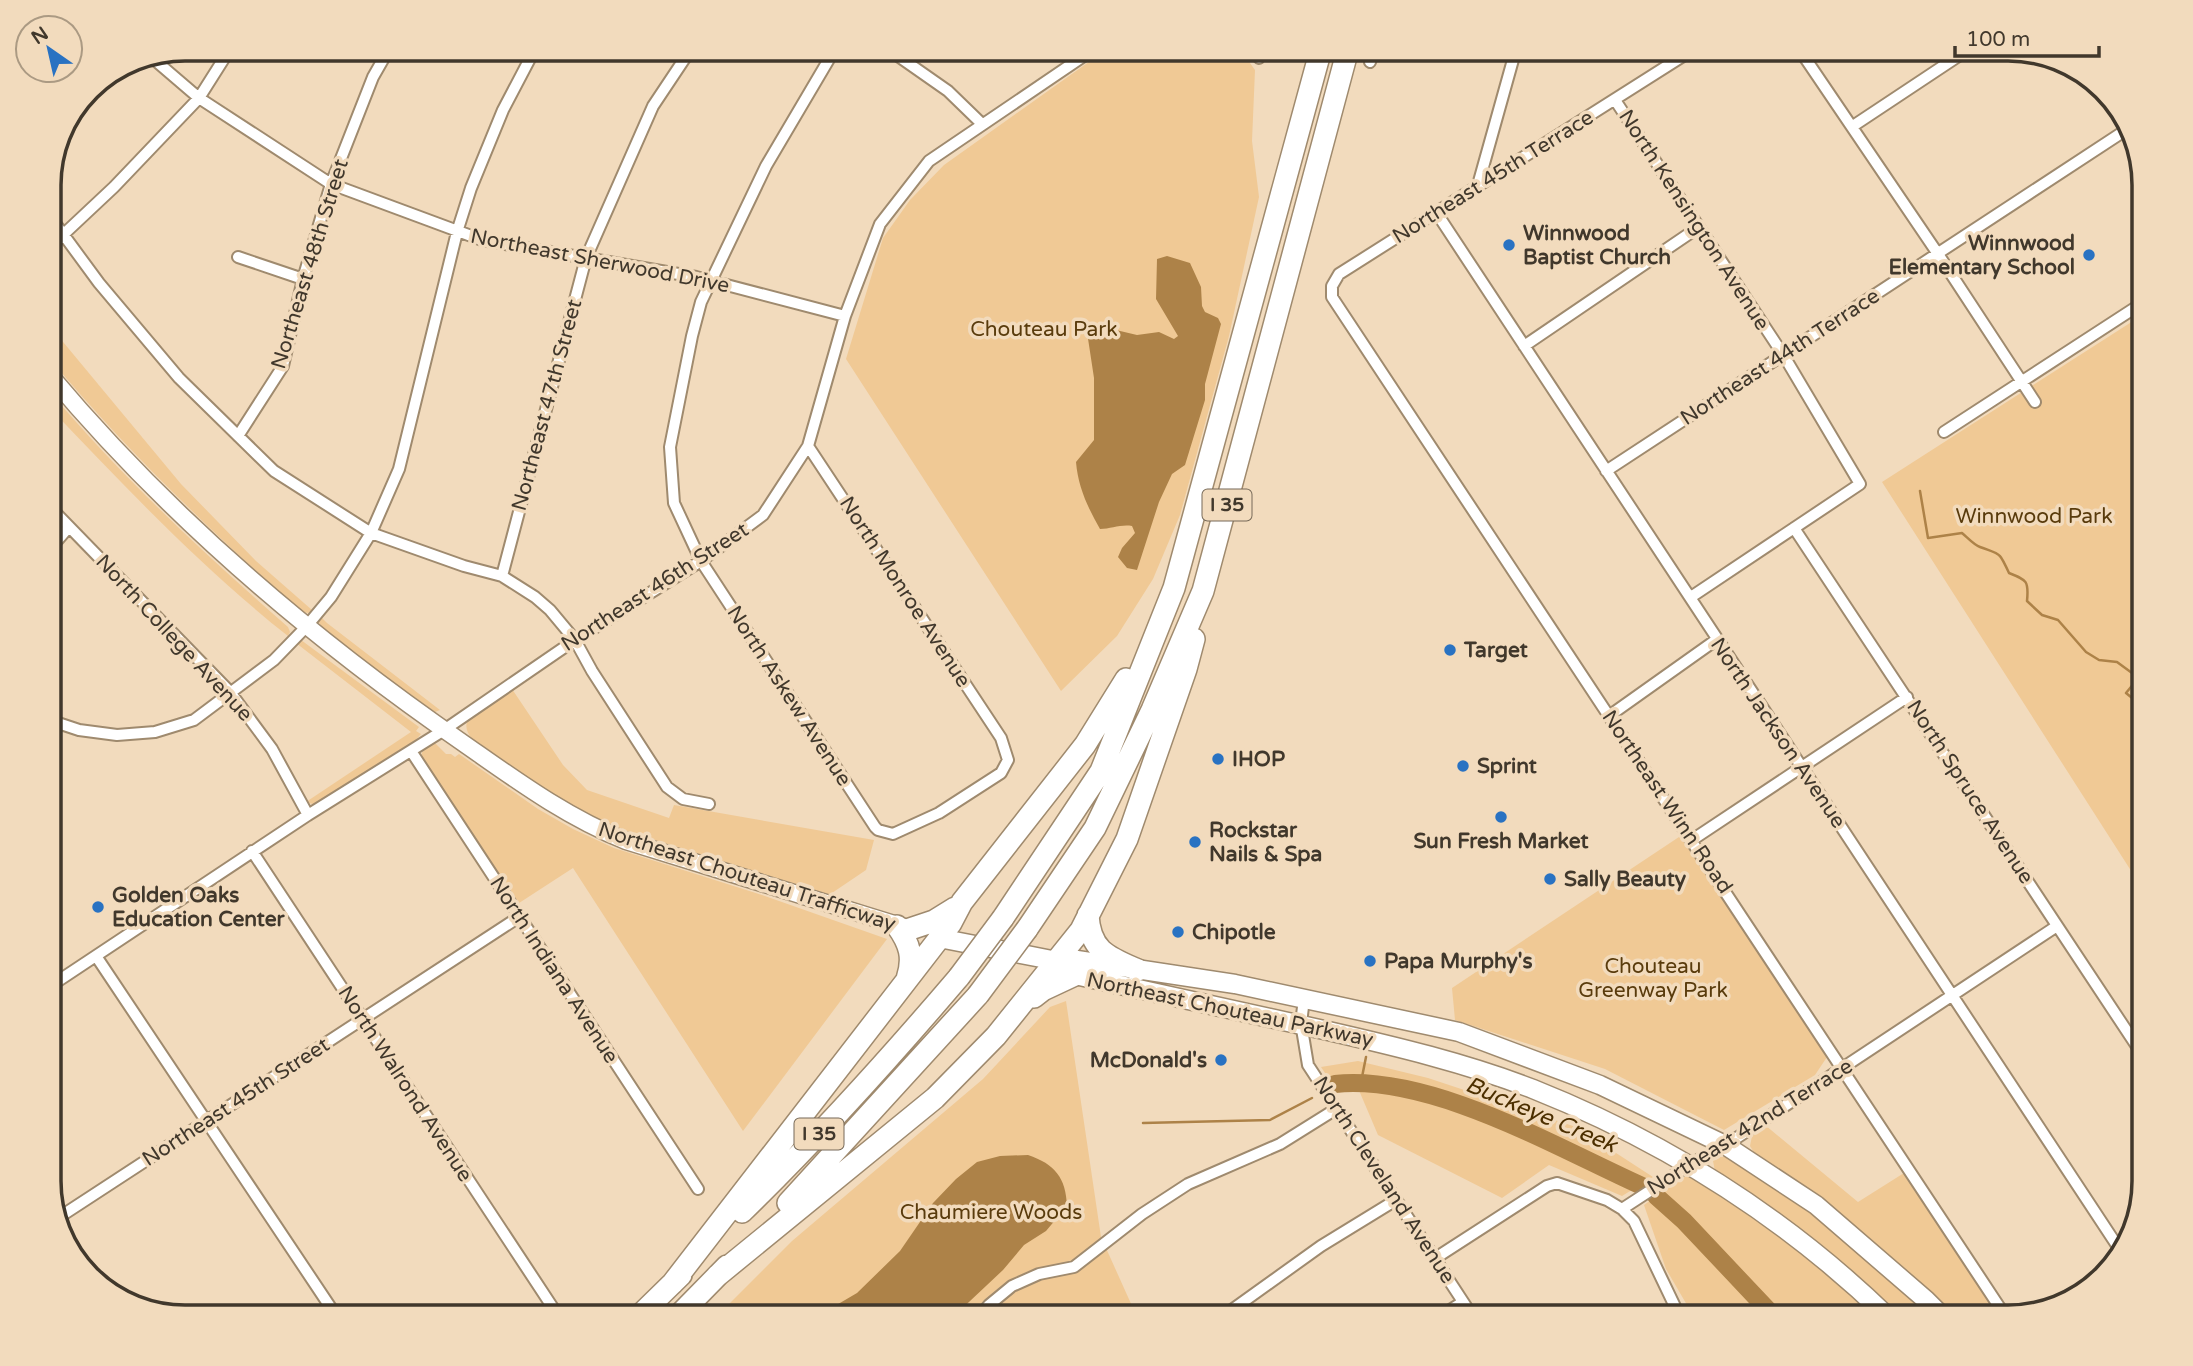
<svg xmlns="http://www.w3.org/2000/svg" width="2193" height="1366" font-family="'Varela Round',sans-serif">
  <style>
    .green { fill: #f0c995 }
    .water { fill: #ad8248 }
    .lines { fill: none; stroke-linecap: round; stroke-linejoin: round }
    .stream { stroke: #ad8248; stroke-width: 2.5 }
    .river { stroke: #ad8248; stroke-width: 18 }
    .street-casing { stroke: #9f8a6e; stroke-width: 14 }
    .secondary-casing { stroke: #9f8a6e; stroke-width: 19 }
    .primary-casing { stroke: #9f8a6e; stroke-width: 21 }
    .highway-casing { stroke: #9f8a6e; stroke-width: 24 }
    .street { stroke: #fff; stroke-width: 10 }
    .secondary { stroke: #fff; stroke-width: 16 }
    .primary { stroke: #fff; stroke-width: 18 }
    .highway { stroke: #fff; stroke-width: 21 }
    .highway-bridge-casing { stroke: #9f8a6e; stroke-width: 24; stroke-linecap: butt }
    .highway-bridge { stroke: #fff; stroke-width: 21 }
    .poi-dot { fill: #2972c2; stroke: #f2dbbd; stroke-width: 2.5 }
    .labels { text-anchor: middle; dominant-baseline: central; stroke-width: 7; stroke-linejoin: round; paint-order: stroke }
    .shield { fill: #f2dbbd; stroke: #766958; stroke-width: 2 }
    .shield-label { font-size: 19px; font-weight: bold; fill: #41382c }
    .street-label { font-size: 21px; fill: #41382c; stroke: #f2dbbd }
    .poi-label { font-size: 21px; font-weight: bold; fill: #41382c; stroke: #f2dbbd; text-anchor: start }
    .park-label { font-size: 21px; fill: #593b0c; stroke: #f2dbbd }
    .water-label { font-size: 23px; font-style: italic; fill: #4c2f00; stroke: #f2dbbd }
    .rim { fill: none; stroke: #41382c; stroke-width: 3.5 }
  </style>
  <rect width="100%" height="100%" fill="#f2dbbd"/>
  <path class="green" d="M 1107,49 L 1240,49 L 1255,70 L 1252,141 L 1259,197 L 1229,336 L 1180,515 L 1153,579 L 1117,636 L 1061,691 L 846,359 L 883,238 L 910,200 L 944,165 Z
    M 2144,314 L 2144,891 L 1882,482 Z
    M 49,325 L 181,484 L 256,561 L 312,610 L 309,613 L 302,612 C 212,533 126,450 49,358 Z
    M 49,391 C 122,477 203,553 288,627 L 290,632 L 288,636 C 203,569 124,486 49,407 Z
    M 321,617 L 327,623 L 440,710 L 435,712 L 378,671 L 321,626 L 318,621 Z
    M 301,640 L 419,727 L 416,731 L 421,734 L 415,741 L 316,805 L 306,802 L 411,732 L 296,643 Z
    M 512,689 L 563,765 L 587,790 L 669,818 L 674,805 L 874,840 L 866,870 L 829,895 L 629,832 L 588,815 L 532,782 L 471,738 C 468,733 465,728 467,722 C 471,713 503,695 512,689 Z
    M 434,742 L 446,754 L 451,754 L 455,757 L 459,754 L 538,809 L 573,829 L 614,848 L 762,895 L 887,939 L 743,1131 L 573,868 L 516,905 L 421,758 L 423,748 Z
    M 1682,835 L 1827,1057 L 1815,1075 L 1724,1130 L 1605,1069 L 1455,1020 L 1452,988 Z
    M 1066,1001 L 1101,1237 L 1137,1317 L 716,1317 L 792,1241 L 983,1079 L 1050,1007 Z
    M 1358,1061 L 1428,1078 L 1576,1127 L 1653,1177 L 1622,1196 L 1549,1165 L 1502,1198 L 1378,1135 L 1358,1088 L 1337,1091 L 1321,1067 Z
    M 1765,1125 L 1858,1202 L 1904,1173 L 1999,1317 L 1952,1317 C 1893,1255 1827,1201 1755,1154 L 1750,1146 L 1752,1136 Z
    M 1720,1157 L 1731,1157 L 1808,1208 L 1842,1235 L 1932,1317 L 1897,1317 L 1867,1288 L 1715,1171 L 1713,1161 Z
    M 1687,1176 L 1692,1177 L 1752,1214 L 1825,1270 L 1876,1317 L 1694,1317 L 1666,1269 L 1644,1205 L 1680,1179 Z"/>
  <path class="water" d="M 1167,256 L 1190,263 L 1201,287 L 1202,306 L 1205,312 L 1218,318 L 1221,324 L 1205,384 L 1205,400 L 1185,465 L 1172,474 L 1159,502 L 1137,570 L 1127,568 L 1118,557 L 1122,548 L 1135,533 L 1132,526 C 1121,524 1111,529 1100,529 C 1088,508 1078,487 1076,462 L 1094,440 L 1094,378 L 1087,332 L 1099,326 L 1137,335 L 1159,332 L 1174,339 L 1178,336 L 1156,299 L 1157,259 Z
    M 1028,1155 C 1055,1164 1066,1178 1067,1206 L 1046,1231 L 1024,1245 L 1003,1270 L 953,1317 L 816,1317 L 857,1293 L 900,1251 L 933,1203 L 956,1179 L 977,1162 L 1000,1156 Z"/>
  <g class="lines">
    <path class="stream" d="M 1920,491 L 1928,538 L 1962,533 C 1967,537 1974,545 1980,547 C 2001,555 1999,551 2009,573 C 2027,580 2029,581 2027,601 L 2042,615 L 2058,620 L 2086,652 L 2099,660 L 2117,662 L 2132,673 L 2135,682 L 2126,693 L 2137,702 L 2144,702
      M 2144,721 L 2140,739 L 2144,746
      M 1361,1082 L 1366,1057
      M 1143,1123 L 1270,1120 L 1312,1098"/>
    <path class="river" d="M 1335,1084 C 1432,1074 1557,1148 1644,1187
      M 1656,1196 L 1684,1221 L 1767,1309 L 1771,1317"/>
    <defs>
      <path id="street" d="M 888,49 L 948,91 L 982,124
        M 1252,49 L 1259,58
        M 1694,49 L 1339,274 L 1332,286 L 1332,297 L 2006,1317
        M 1799,49 L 1938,254 L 2035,402
        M 150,56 L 199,98 L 331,184 L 482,240 L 696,277 L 845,316
        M 1370,62 L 1374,49
        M 1615,100 L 1784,356 L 1860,484 L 1691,597
        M 1853,126 L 1969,49
        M 1478,185 L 1516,49
        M 1436,212 L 2122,1253
        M 49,215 L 99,283 L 179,378 L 274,471 L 371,533 L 464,566 L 502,576 L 535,597 L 550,610 L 575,640 L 592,671 L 667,787 L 683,799 L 709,804
        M 49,248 L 114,187 L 199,98 L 230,49
        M 238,257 L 303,279
        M 1524,346 L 1699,227
        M 1944,432 L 2144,302
        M 238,436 L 283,366 L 303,279 L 331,184 L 373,77 L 389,49
        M 808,446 L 1001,738 L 1008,760 L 1001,773 L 939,813 L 893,834 L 878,830 L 875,827 L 701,561 L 674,503 L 670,447 L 692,336 L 701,302 L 766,166 L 835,49
        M 1606,471 L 2129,128
        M 49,506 L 230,692 L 272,749 L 308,815
        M 1794,528 L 2144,1057
        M 49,550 L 69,527
        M 502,576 L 586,258 L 653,106 L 691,49
        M 1609,716 L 1716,640
        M 49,720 L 79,730 L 117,735 L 155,732 L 194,720 L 274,660 L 306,627 L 331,597 L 371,533 L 399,469 L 457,232 L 471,188 L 503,110 L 535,49
        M 411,751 L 698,1189
        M 1692,840 L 1907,697
        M 252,851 L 559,1317
        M 96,956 L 337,1317
        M 49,987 L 308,815 L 444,730 L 575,640 L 701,561 L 763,515 L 808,446 L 845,316 L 880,224 L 929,161 L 1094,49
        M 1304,999 L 1301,1023 L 1308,1065 L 1473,1317
        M 1622,1209 L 1691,1164 L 1738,1137 L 2057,926
        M 58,1218 L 519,917
        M 1434,1259 L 1547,1186 L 1557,1183 L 1607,1200 L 1622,1209 L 1634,1221 L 1680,1317
        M 979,1317 L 989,1305 L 1012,1286 L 1039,1274 L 1074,1267 L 1142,1214 L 1188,1184 L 1280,1144 L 1336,1109
        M 1222,1317 L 1321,1246 L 1396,1200
        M 1439,1317 L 1463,1302"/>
      <path id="secondary" d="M 49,374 C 168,516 311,638 463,743 C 516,780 566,817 626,841 L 907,928"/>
      <path id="primary" d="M 939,938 L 1057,961 L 1077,960 L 1235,984 L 1459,1032 L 1600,1085 L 1725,1145 L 1816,1205 L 1926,1300 L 1943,1317
        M 1065,967 L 1075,975 C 1158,993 1241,1011 1324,1030 C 1394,1046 1466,1063 1533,1089 C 1666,1142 1786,1218 1888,1317"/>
      <path id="highway" d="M 1088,915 C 1090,951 1108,957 1138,970
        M 1003,918 L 1101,771 L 1174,588 L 1321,49
        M 897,926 C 910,944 914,958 907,979
        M 910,929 L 934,921 L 955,908
        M 1027,929 L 1095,828 L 1152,710 L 1203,591 L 1348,49
        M 1034,997 L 1043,990 L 1075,975
        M 788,1203 L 978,995
        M 742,1212 C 819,1137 890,1058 959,977
        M 717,1276 L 935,1098 L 996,1036 L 1081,930 L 1127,839 L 1186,669 L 1194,639
        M 672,1284 L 951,923 L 962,902 L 1085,745 L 1126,679
        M 638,1317 L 681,1275
        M 677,1317 L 727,1266"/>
    </defs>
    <use href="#street" class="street-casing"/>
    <use href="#secondary" class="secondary-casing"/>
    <use href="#primary" class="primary-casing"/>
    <use href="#highway" class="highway-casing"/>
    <use href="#street" class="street"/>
    <use href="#secondary" class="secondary"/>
    <use href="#primary" class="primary"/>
    <use href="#highway" class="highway"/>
    <defs>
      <path id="highway-bridge" d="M 959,977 L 1003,918
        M 978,995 L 1027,929"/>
    </defs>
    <use href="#highway-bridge" class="highway-bridge-casing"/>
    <use href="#highway-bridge" class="highway-bridge"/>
  </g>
  <g class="poi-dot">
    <circle cx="1509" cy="245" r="7"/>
    <circle cx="2089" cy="255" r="7"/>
    <circle cx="1450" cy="650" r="7"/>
    <circle cx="1218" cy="759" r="7"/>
    <circle cx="1463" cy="766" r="7"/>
    <circle cx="1501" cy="817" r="7"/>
    <circle cx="1195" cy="842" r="7"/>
    <circle cx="1550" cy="879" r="7"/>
    <circle cx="98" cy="907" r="7"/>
    <circle cx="1178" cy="932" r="7"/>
    <circle cx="1370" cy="961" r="7"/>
    <circle cx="1221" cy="1060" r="7"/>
  </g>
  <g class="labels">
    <g class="shield">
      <rect x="1202.5" y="489.5" width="49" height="31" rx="5"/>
      <rect x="794.5" y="1118.5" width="49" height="31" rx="5"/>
    </g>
    <g class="shield-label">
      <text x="1227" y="505">I 35</text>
      <text x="819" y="1134">I 35</text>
    </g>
    <g class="street-label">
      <text transform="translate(1493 177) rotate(-32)">Northeast 45th Terrace</text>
      <text transform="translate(1694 220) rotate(57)">North Kensington Avenue</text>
      <text transform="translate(600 261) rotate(11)">Northeast Sherwood Drive</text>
      <text transform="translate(310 264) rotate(-73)">Northeast 48th Street</text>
      <text transform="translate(1780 357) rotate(-33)">Northeast 44th Terrace</text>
      <text transform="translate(547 405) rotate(-75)">Northeast 47th Street</text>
      <text transform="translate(655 587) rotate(-33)">Northeast 46th Street</text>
      <text transform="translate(905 592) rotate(57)">North Monroe Avenue</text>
      <text transform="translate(174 638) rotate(47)">North College Avenue</text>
      <text transform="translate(789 696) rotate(57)">North Askew Avenue</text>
      <text transform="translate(1778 733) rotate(56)">North Jackson Avenue</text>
      <text transform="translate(1970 792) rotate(57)">North Spruce Avenue</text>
      <text transform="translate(1667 802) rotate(56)">Northeast Winn Road</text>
      <text transform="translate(747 877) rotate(18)">Northeast Chouteau Trafficway</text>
      <text transform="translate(554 970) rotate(57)">North Indiana Avenue</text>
      <text transform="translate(1230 1010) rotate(12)">Northeast Chouteau Parkway</text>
      <text transform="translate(405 1084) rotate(57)">North Walrond Avenue</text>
      <text transform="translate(236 1102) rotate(-33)">Northeast 45th Street</text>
      <text transform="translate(1750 1127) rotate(-32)">Northeast 42nd Terrace</text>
      <text transform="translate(1384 1180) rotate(57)">North Cleveland Avenue</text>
    </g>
    <g class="poi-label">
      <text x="1523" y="233">Winnwood<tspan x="1523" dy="24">Baptist Church</tspan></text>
      <text x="2075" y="243" text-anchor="end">Winnwood<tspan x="2075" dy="24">Elementary School</tspan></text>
      <text x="1464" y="650">Target</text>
      <text x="1232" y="759">IHOP</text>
      <text x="1477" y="766">Sprint</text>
      <text x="1209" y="830">Rockstar<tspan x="1209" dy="24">Nails &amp; Spa</tspan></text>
      <text x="1501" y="841" text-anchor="middle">Sun Fresh Market</text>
      <text x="1564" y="879">Sally Beauty</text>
      <text x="112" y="895">Golden Oaks<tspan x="112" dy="24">Education Center</tspan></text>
      <text x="1192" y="932">Chipotle</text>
      <text x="1384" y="961">Papa Murphy's</text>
      <text x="1207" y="1060" text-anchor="end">McDonald's</text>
    </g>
    <g class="park-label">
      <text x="1044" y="329">Chouteau Park</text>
      <text x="2034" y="516">Winnwood Park</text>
      <text x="1653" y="966">Chouteau<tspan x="1653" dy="24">Greenway Park</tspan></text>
      <text x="991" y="1212">Chaumiere Woods</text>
    </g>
    <g class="water-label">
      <text transform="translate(1541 1115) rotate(23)">Buckeye Creek</text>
    </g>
  </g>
  <path d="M0 0H2193V1366H0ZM185 61H2008A124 124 0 0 1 2132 185V1181A124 124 0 0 1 2008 1305H185A124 124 0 0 1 61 1181V185A124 124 0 0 1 185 61Z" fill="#f2dbbd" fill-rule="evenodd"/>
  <path class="rim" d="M185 61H2008A124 124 0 0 1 2132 185V1181A124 124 0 0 1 2008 1305H185A124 124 0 0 1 61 1181V185A124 124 0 0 1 185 61Z"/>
  <g transform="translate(49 49) rotate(326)"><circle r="33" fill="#f2dbbd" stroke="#ab9a83" stroke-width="2"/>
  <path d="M0-5L12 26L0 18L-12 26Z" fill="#2972c2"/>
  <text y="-10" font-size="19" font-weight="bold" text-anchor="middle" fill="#41382c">N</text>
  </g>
  <path d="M1955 46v10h144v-10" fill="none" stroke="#41382c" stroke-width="3.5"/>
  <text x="1966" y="46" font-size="21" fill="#41382c" stroke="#f2dbbd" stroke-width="5" paint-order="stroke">100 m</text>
</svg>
